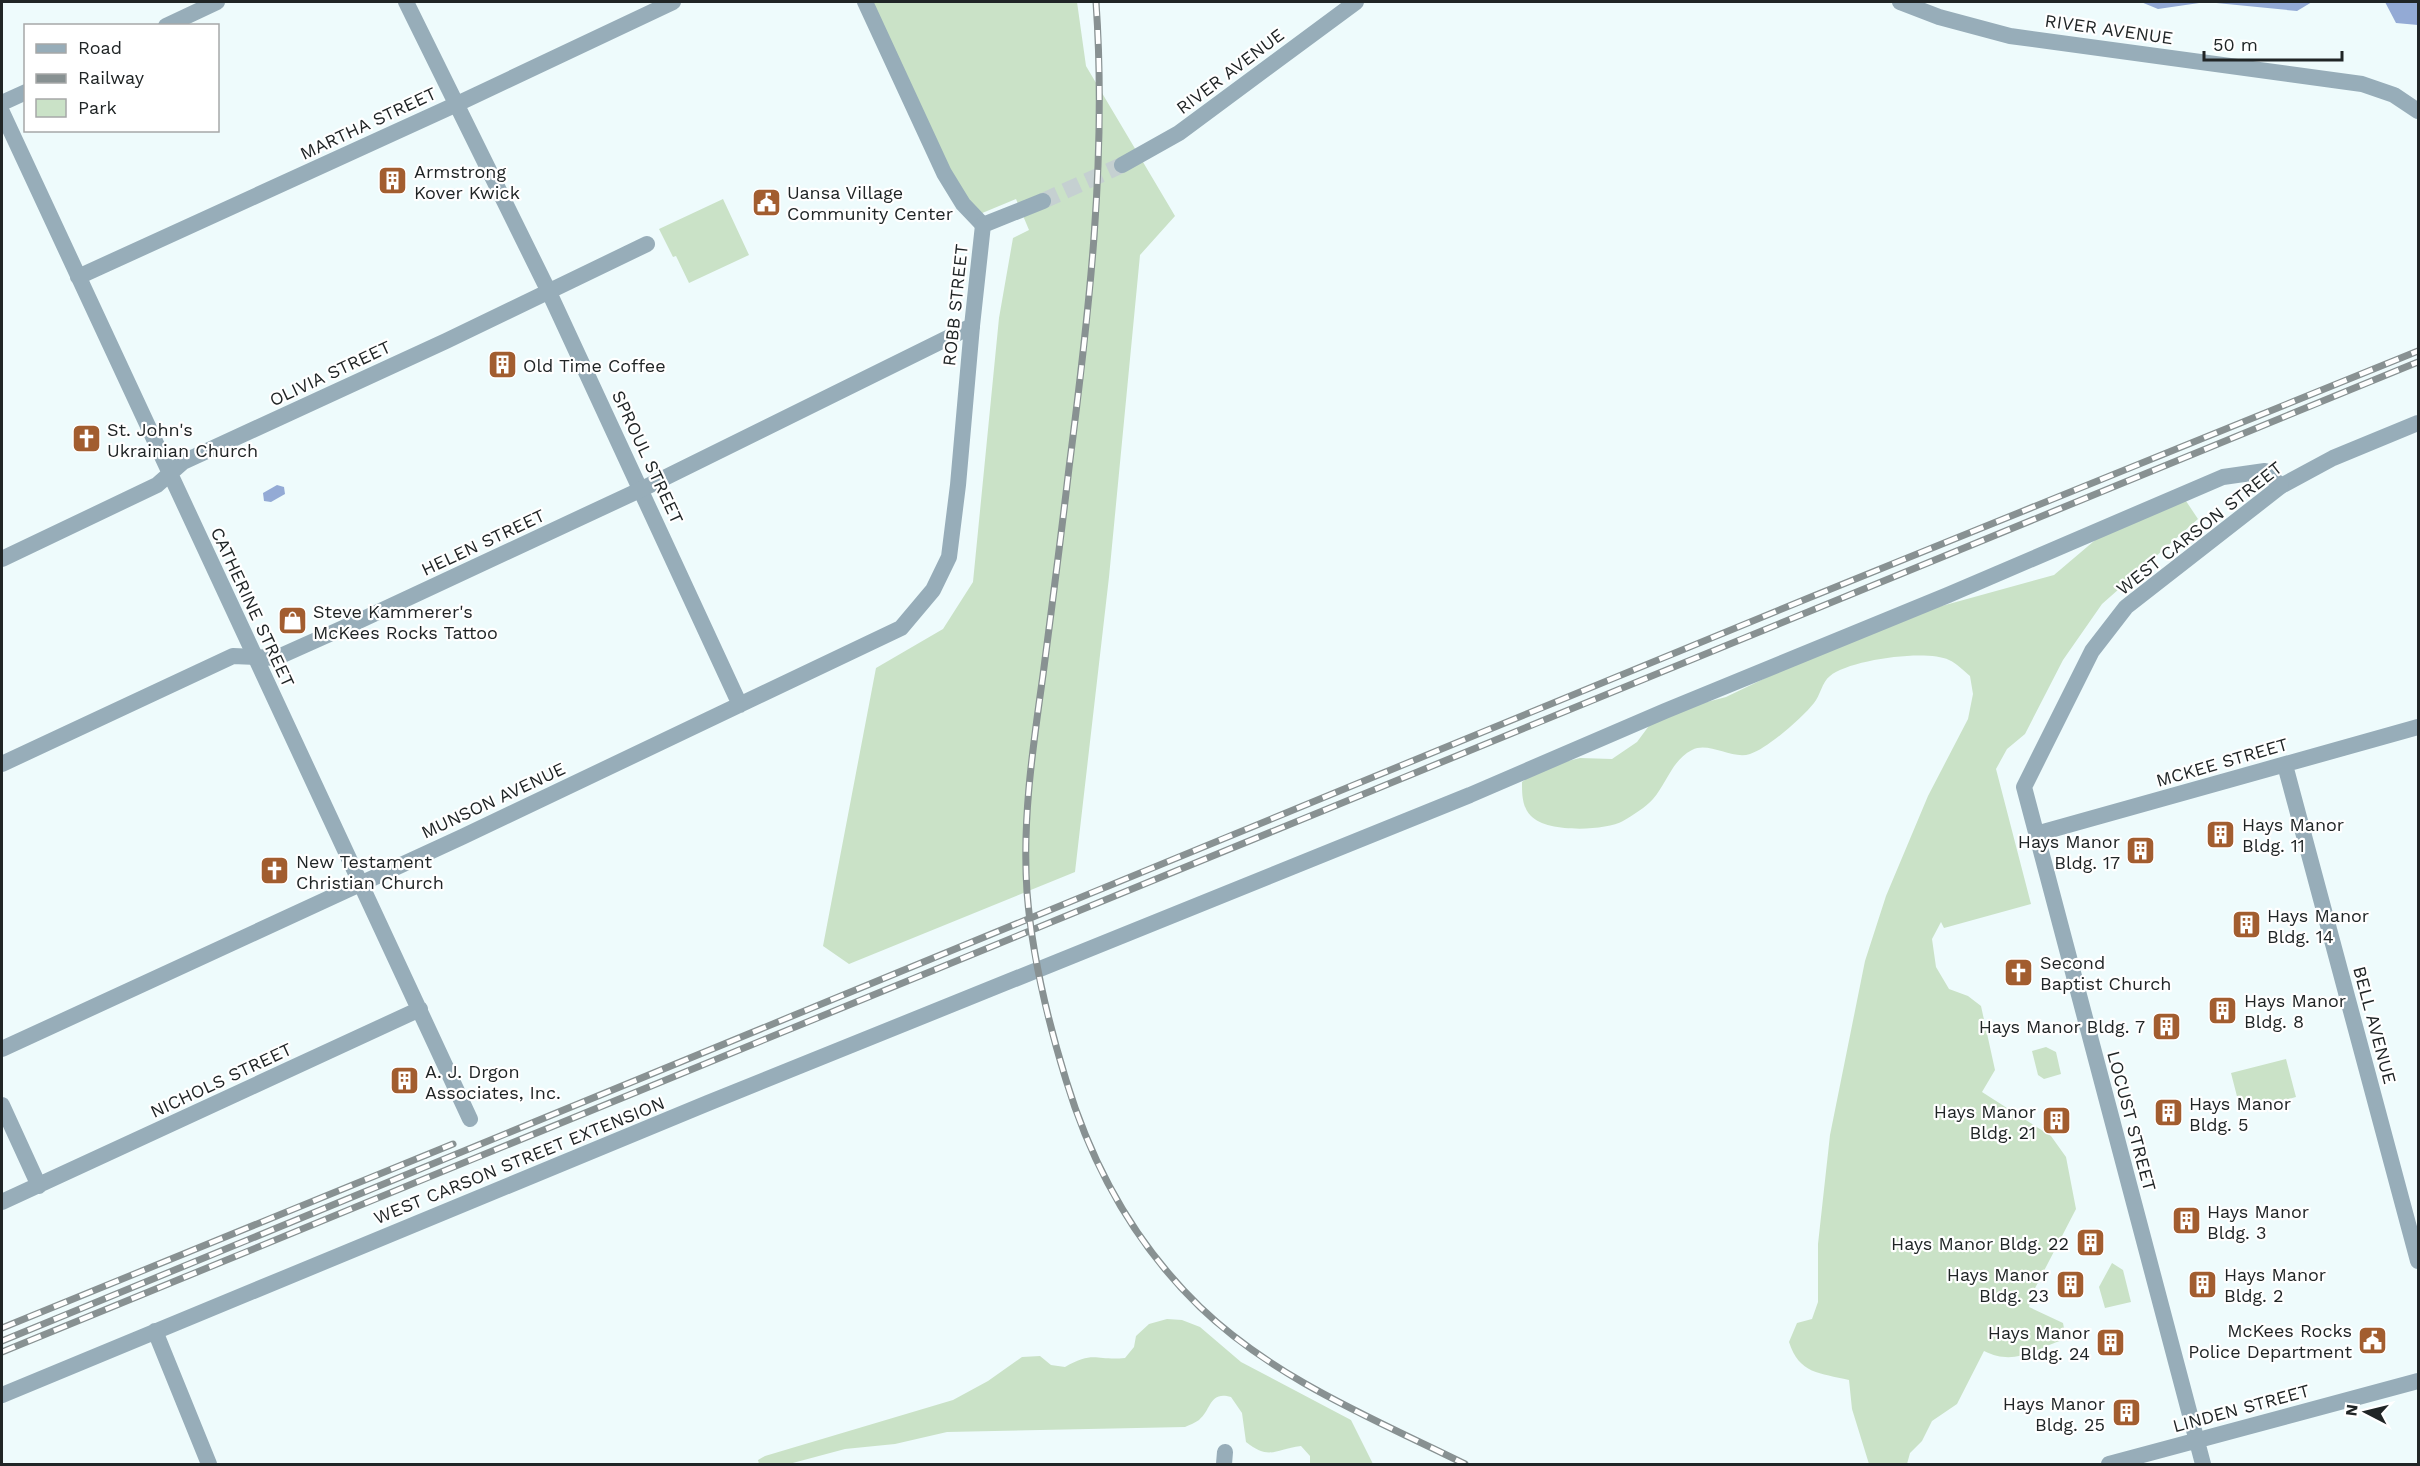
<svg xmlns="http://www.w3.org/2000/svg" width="2420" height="1466" font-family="'Work Sans',sans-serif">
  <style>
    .green { fill: #cae2c7 }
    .water { fill: #93aad5 }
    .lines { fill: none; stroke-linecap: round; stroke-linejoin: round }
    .tertiary-tunnel { stroke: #c5d0d1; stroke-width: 16; stroke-dasharray: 16 8; stroke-linecap: butt }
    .minor { stroke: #97adb9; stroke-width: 16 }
    .tertiary { stroke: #97adb9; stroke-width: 16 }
    .rail-casing { stroke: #889192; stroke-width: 7 }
    .rail { stroke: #fff; stroke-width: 4.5; stroke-dasharray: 14; stroke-linecap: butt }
    .labels { text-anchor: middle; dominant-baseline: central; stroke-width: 4.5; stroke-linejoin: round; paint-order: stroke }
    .street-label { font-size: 18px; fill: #202526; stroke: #fff }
    .poi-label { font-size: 18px; fill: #202526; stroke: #fff; text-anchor: start }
  </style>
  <rect width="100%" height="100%" fill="#eefbfc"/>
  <path class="green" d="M 866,2 L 1077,2 L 1086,66 L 1175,216 L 1140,255 L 1109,577 L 1075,872 L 849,964 L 823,946 L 876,668 L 943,629 L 973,582 L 999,318 L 1013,238 L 1029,230 L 1016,199 L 975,216 L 964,204 Z
    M 723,199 L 749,255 L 689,283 L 676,256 L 673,257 L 659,229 Z
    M 2184,498 L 2198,519 L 2102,604 L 2063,660 L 2025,734 L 2007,749 L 1996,769 L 2031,904 L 1944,928 L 1941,922 L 1932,939 L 1936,967 L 1949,989 L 1968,996 L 1981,1006 L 1995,1070 L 1982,1092 L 2051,1136 L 2066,1157 L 2076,1209 L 2032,1294 L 2029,1307 L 2063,1323 L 2066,1339 C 2035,1348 2016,1367 1984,1351 L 1957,1404 L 1932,1421 L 1922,1441 L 1910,1453 L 1907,1464 L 1869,1464 L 1852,1409 L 1849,1380 C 1820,1373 1799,1374 1789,1342 L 1797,1323 L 1812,1319 L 1818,1302 L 1818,1244 L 1830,1135 L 1865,961 L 1886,896 L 1928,796 L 1968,719 L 1973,694 L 1970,676 C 1964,671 1956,663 1949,660 C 1926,649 1849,660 1830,676 C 1822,682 1820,696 1814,703 C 1803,717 1767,749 1750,754 C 1732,760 1709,741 1692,750 C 1672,760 1667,783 1653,799 C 1646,807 1633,815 1623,821 C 1605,831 1547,833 1531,816 C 1522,807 1522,794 1522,782 L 1540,768 L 1580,758 L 1612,759 L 1637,742 L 1657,715 L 1726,697 L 1880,623 L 2054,575 L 2107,530 Z
    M 2046,1047 L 2056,1052 L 2061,1074 L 2044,1079 L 2038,1075 L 2032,1051 Z
    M 2286,1059 L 2296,1097 L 2241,1112 L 2231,1073 Z
    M 2112,1263 L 2123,1270 L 2131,1302 L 2105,1308 L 2099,1287 Z
    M 1167,1319 L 1182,1320 L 1200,1327 L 1241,1362 L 1351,1420 L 1373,1464 L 1310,1464 L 1310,1456 L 1301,1446 C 1275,1449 1270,1461 1246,1442 L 1242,1413 L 1231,1397 C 1209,1391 1212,1409 1199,1420 C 1195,1423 1189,1425 1185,1427 L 947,1432 L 895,1444 L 845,1449 L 789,1464 L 759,1464 L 758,1460 L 765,1456 L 953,1400 L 988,1381 L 1022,1357 L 1040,1356 L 1051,1365 L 1065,1367 C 1094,1350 1096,1361 1125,1358 L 1134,1347 L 1136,1336 L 1149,1324 Z"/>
  <path class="water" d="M 2141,2 L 2312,2 L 2297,11 L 2206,2 L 2158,9 Z
    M 2385,2 L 2418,2 L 2418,25 L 2396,23 Z
    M 277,485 L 284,487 L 285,494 L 271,502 L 264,501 L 263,493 Z"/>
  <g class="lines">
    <path class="tertiary-tunnel" d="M 1043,201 L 1122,165"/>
    <path class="minor" d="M 406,2 L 548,290 L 740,705
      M 865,2 L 944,173 L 963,204 L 983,225
      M 166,26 L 217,2
      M 2,103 L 26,92
      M 2,112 L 470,1119
      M 78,277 L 457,104 L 673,2
      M 2,559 L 157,485 L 183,462 L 446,341 L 647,244
      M 2285,765 L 2418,1261
      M 2036,834 L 2418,727
      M 2,1049 L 462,837 L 901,628 L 933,590 L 949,557 L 958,485 L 972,326
      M 2,1105 L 39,1186
      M 2,1202 L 420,1009
      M 1224,1464 L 1225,1452
      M 2109,1464 L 2418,1381
      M 2203,1464 L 2024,787 L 2092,651 L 2126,607 L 2281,486 L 2333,458 L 2418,423"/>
    <path class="tertiary" d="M 1900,2 L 1939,17 L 2010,36 L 2362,84 L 2394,95 L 2418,111
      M 1122,165 L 1179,133 L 1356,2
      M 2,764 L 233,656 L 276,658 L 361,620 L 642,489 L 972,326 L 983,225 L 1043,201
      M 155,1331 L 209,1464
      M 2,1395 L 708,1103 L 1470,795 L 1665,711 L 1948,595 L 2223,477 L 2265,471 L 2281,486"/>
    <defs>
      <path id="rail" d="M 1096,2 C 1107,158 1089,313 1069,468 C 1061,537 1052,606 1043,675 C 1033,747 1022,819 1027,892 C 1032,956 1047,1018 1066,1080 C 1092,1166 1135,1244 1200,1307 C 1275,1379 1374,1419 1465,1464
        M 2,1328 L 453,1144
        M 2,1341 L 1811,597 L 2418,351
        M 2,1352 L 2418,362"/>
    </defs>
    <use href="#rail" class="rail-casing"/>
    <use href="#rail" class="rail"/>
  </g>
  <defs>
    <symbol id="building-square" viewBox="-11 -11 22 22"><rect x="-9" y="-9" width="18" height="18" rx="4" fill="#a25d2f" stroke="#fff"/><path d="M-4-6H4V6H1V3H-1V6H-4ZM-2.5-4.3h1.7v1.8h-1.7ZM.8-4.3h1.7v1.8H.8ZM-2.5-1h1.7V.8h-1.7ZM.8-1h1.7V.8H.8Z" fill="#fff"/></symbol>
    <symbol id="civic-square" viewBox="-11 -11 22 22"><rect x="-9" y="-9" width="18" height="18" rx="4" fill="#a25d2f" stroke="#fff"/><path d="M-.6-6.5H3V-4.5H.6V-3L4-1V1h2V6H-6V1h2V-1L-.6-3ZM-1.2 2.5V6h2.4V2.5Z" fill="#fff"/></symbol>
    <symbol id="church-square" viewBox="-11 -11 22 22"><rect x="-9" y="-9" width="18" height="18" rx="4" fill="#a25d2f" stroke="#fff"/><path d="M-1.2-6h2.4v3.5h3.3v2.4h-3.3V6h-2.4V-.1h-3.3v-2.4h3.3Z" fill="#fff"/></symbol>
    <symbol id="shop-square" viewBox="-11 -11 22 22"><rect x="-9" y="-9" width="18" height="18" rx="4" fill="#a25d2f" stroke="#fff"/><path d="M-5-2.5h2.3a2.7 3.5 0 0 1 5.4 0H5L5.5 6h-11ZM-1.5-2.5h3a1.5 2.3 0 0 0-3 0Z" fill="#fff"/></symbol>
  </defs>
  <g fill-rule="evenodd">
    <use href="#building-square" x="376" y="164" width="33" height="33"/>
    <use href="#civic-square" x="750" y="186" width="33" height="33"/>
    <use href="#building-square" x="486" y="348" width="33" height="33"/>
    <use href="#church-square" x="70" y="422" width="33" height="33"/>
    <use href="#shop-square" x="276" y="604" width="33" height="33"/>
    <use href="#building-square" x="2204" y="818" width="33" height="33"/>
    <use href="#building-square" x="2124" y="834" width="33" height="33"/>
    <use href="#church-square" x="258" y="854" width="33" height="33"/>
    <use href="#building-square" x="2230" y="908" width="33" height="33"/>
    <use href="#church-square" x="2002" y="956" width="33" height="33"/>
    <use href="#building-square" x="2206" y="994" width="33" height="33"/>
    <use href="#building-square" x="2150" y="1010" width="33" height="33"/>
    <use href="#building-square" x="388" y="1064" width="33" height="33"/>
    <use href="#building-square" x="2152" y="1096" width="33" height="33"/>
    <use href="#building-square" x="2040" y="1104" width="33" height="33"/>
    <use href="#building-square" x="2170" y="1204" width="33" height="33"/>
    <use href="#building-square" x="2074" y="1226" width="33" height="33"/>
    <use href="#building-square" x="2054" y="1268" width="33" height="33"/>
    <use href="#building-square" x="2186" y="1268" width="33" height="33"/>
    <use href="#civic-square" x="2356" y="1324" width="33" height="33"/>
    <use href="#building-square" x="2094" y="1326" width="33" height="33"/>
    <use href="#building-square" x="2110" y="1396" width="33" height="33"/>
  </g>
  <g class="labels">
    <g class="street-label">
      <text transform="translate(2109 29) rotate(8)">RIVER AVENUE</text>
      <text transform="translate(1230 71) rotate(-37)">RIVER AVENUE</text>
      <text transform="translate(368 123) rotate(-25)">MARTHA STREET</text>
      <text transform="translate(955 305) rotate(-84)">ROBB STREET</text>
      <text transform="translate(330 373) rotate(-25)">OLIVIA STREET</text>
      <text transform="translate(648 457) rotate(65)">SPROUL STREET</text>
      <text transform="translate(2199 528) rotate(-38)">WEST CARSON STREET</text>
      <text transform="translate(483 542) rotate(-25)">HELEN STREET</text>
      <text transform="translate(253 607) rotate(65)">CATHERINE STREET</text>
      <text transform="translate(2222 762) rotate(-16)">MCKEE STREET</text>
      <text transform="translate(493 800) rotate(-25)">MUNSON AVENUE</text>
      <text transform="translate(2375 1025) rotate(75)">BELL AVENUE</text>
      <text transform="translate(221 1080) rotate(-25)">NICHOLS STREET</text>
      <text transform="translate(2132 1121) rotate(75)">LOCUST STREET</text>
      <text transform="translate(519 1160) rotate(-22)">WEST CARSON STREET EXTENSION</text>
      <text transform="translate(2241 1408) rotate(-15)">LINDEN STREET</text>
    </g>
    <g class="poi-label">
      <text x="414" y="171">Armstrong<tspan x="414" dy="21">Kover Kwick</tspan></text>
      <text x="787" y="192">Uansa Village<tspan x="787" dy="21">Community Center</tspan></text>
      <text x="523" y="365">Old Time Coffee</text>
      <text x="107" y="429">St. John's<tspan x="107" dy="21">Ukrainian Church</tspan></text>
      <text x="313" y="611">Steve Kammerer's<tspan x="313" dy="21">McKees Rocks Tattoo</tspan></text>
      <text x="2242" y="824">Hays Manor<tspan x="2242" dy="21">Bldg. 11</tspan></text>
      <text x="2120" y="841" text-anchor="end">Hays Manor<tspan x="2120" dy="21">Bldg. 17</tspan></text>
      <text x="296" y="861">New Testament<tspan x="296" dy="21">Christian Church</tspan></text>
      <text x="2267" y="915">Hays Manor<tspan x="2267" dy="21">Bldg. 14</tspan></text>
      <text x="2040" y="962">Second<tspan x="2040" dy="21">Baptist Church</tspan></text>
      <text x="2244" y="1000">Hays Manor<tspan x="2244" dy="21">Bldg. 8</tspan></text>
      <text x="2145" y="1026" text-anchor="end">Hays Manor Bldg. 7</text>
      <text x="425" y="1071">A. J. Drgon<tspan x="425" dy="21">Associates, Inc.</tspan></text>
      <text x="2189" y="1103">Hays Manor<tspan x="2189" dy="21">Bldg. 5</tspan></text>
      <text x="2036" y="1111" text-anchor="end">Hays Manor<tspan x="2036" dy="21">Bldg. 21</tspan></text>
      <text x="2207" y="1211">Hays Manor<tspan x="2207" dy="21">Bldg. 3</tspan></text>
      <text x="2069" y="1243" text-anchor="end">Hays Manor Bldg. 22</text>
      <text x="2049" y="1274" text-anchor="end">Hays Manor<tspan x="2049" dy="21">Bldg. 23</tspan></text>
      <text x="2224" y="1274">Hays Manor<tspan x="2224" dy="21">Bldg. 2</tspan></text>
      <text x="2352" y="1330" text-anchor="end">McKees Rocks<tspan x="2352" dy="21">Police Department</tspan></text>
      <text x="2090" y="1332" text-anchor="end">Hays Manor<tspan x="2090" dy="21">Bldg. 24</tspan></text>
      <text x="2105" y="1403" text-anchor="end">Hays Manor<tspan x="2105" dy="21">Bldg. 25</tspan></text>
    </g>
  </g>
  <rect width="2420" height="1466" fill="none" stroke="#202526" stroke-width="6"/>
  <rect x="24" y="24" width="195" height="108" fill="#ffffff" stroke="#a6a8a8" stroke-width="1.5"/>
  <rect x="36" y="44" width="30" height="9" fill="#97adb9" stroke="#a6a8a8" stroke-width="1.5"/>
  <text x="78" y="54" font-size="18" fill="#202526">Road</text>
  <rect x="36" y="74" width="30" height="9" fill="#889192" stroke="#a6a8a8" stroke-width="1.5"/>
  <text x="78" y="84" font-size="18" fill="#202526">Railway</text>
  <rect x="36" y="99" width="30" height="18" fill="#cae2c7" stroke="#a6a8a8" stroke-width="1.5"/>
  <text x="78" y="114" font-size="18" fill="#202526">Park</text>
  <g transform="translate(2366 1412) rotate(277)" stroke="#ffffff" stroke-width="4.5" paint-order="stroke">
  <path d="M0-4.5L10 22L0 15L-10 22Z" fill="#202526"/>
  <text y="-9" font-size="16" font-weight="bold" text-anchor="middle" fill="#202526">N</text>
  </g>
  <path d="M2204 51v9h138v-9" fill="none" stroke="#202526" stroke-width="3"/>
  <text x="2213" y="51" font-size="18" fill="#202526" stroke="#ffffff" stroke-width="4.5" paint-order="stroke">50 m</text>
</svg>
